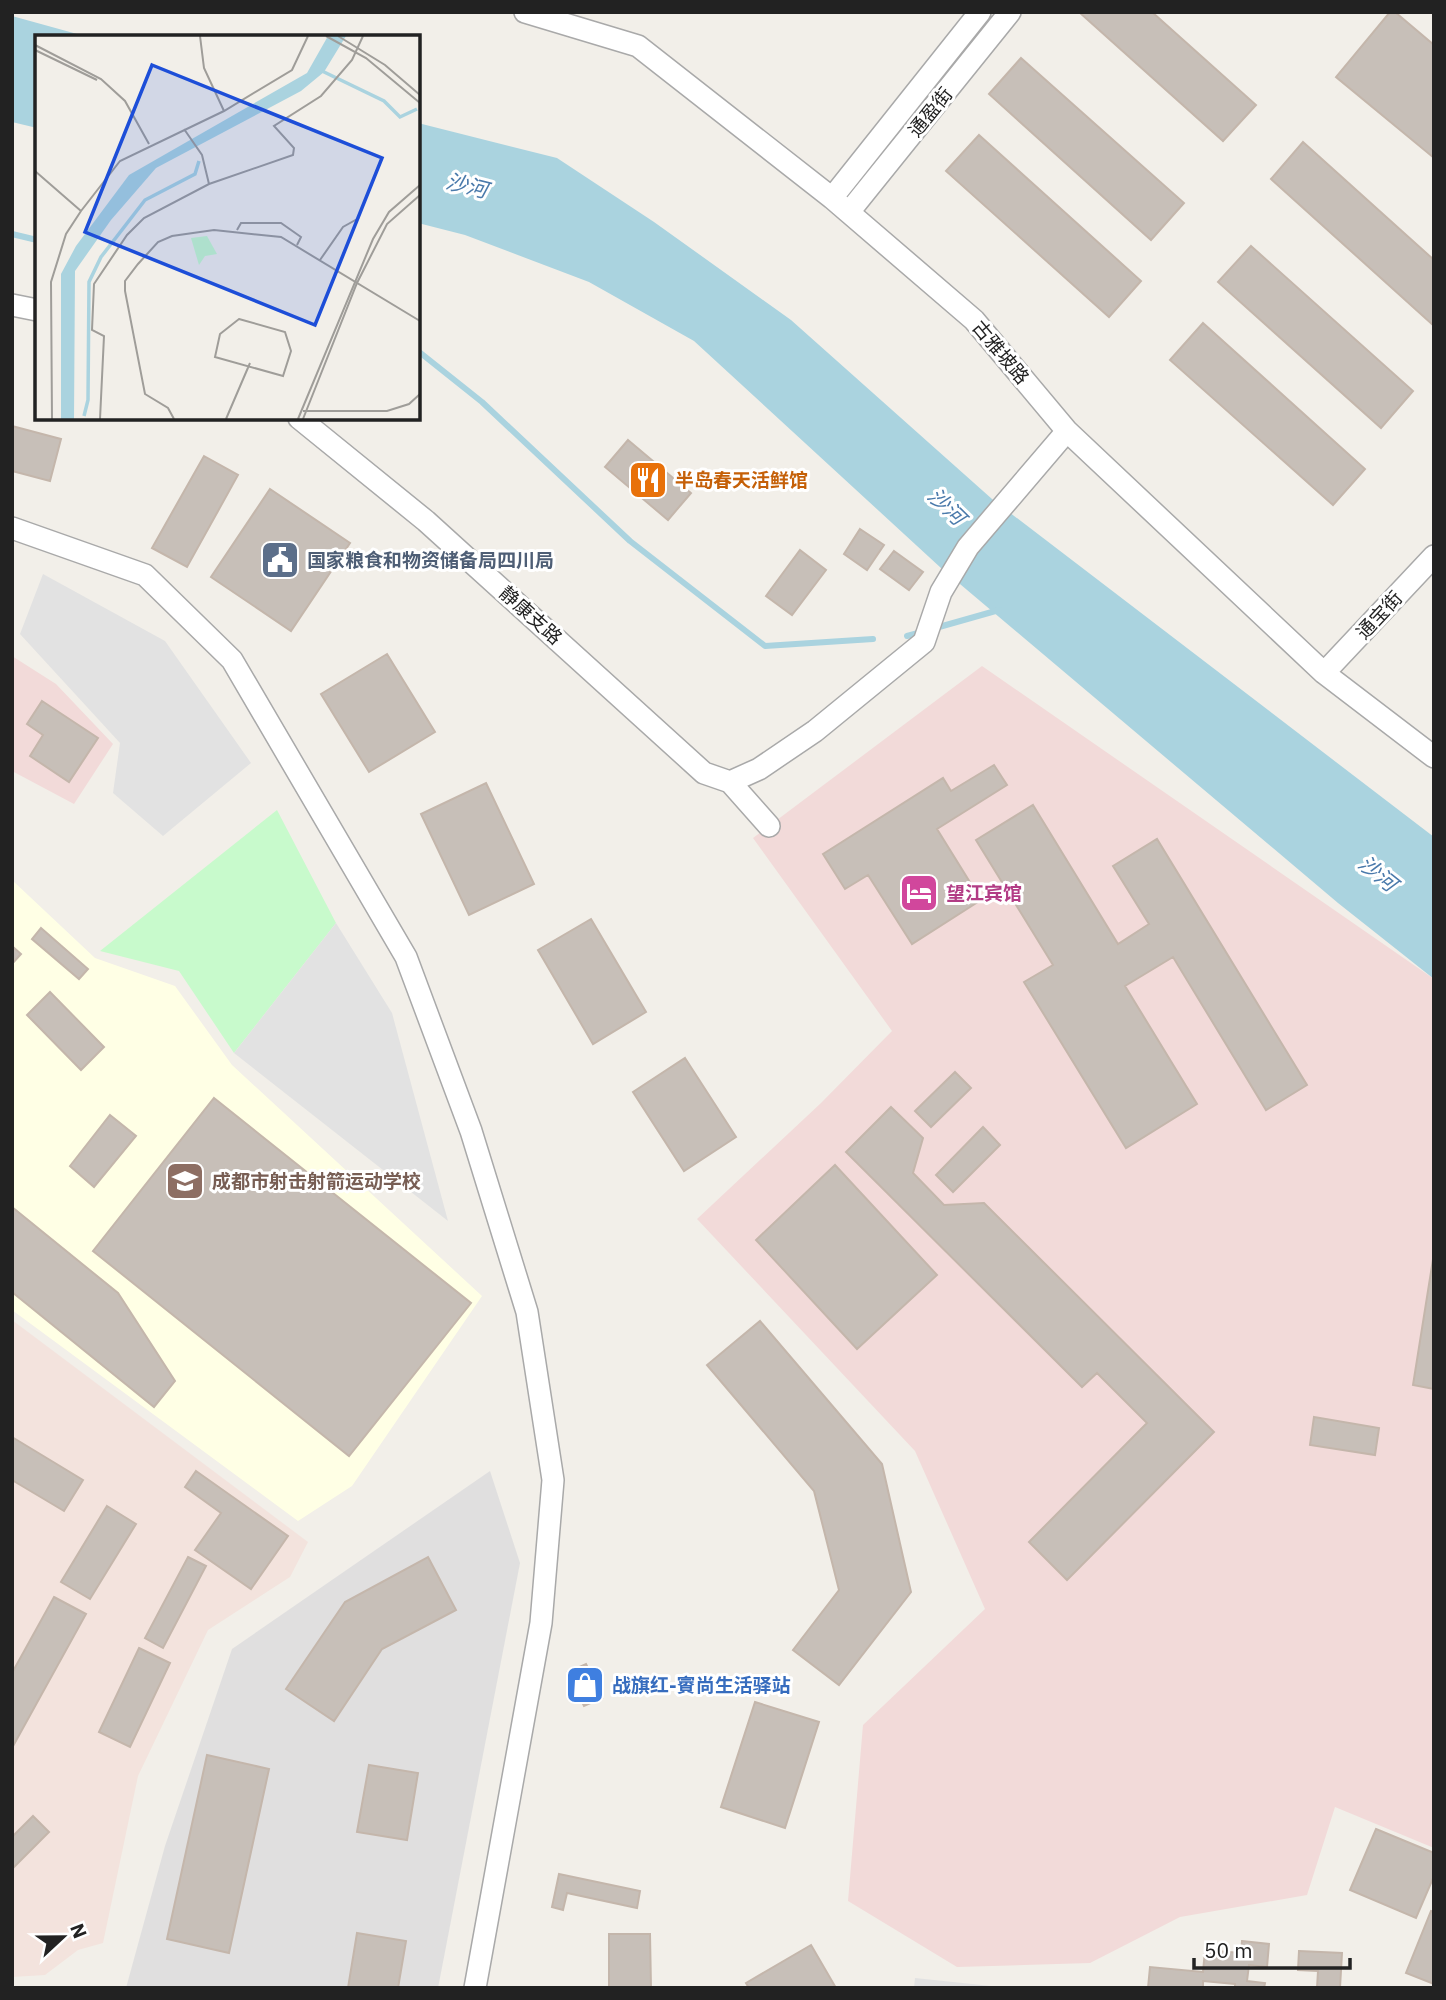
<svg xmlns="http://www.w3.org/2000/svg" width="1446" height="2000" font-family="'IBM Plex Sans','Noto Sans SC',sans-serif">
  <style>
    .residential { fill: #e0dfdf }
    .commercial { fill: #f2dad9 }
    .education { fill: #ffffe5 }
    .military { fill: #f3e3dd }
    .park { fill: #c8facc }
    .parking { fill: #e2e2e2 }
    .water { fill: #aad3df }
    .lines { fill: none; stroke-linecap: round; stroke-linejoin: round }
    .stream { stroke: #aad3df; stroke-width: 6 }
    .building { fill: #c7bfb8; stroke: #c4b6ab; stroke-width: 2 }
    .minor-casing { stroke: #a9a9a9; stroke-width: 24 }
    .minor { stroke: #fff; stroke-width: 21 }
    .labels { text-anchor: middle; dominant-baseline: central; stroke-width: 6; stroke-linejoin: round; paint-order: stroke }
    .street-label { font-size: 19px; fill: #222; stroke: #fff }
    .food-label { font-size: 19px; font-weight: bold; fill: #c56008; stroke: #fff; text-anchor: start }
    .service-label { font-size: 19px; font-weight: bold; fill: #4e5e75; stroke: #fff; text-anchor: start }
    .hotel-label { font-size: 19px; font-weight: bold; fill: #b23c85; stroke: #fff; text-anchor: start }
    .education-label { font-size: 19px; font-weight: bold; fill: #785e54; stroke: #fff; text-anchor: start }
    .shop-label { font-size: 19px; font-weight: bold; fill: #366cbe; stroke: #fff; text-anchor: start }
    .water-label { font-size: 21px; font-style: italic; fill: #4a7aab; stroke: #fff }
    .inset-river { fill: none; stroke: #aad3df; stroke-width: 3.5 }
    .inset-road { fill: none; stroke: #9f9d99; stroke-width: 2 }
    .view { fill: #1d4ed8; fill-opacity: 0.15; stroke: #1d4ed8; stroke-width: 3.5 }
    .inset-edge { fill: none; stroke: #222; stroke-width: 3.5 }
  </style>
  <rect width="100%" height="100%" fill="#f2efe9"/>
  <path class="residential" d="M 490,1471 L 520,1563 L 438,1988 L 126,1988 L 165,1846 L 232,1649 Z"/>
  <path class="commercial" d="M 12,656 L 56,684 L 113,744 L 74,804 L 12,771 Z
    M 982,666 L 1434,979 L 1434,1848 L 1335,1807 L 1307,1895 L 1180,1917 L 1090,1963 L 957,1967 L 848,1901 L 863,1725 L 985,1609 L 915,1451 L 697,1219 L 821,1103 L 892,1031 L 753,838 Z"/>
  <path class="education" d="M 12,880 L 95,958 L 175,986 L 232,1065 L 482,1296 L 352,1486 L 298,1521 L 12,1310 Z"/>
  <path class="military" d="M 12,1320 L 308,1542 L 290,1577 L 208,1630 L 138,1776 L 103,1943 L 78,1950 L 45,1975 L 12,1977 Z"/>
  <path class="park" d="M 277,810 L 336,923 L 234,1053 L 179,971 L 100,951 Z"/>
  <path class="parking" d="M 43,574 L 165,641 L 251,763 L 163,836 L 113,793 L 120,743 L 20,634 Z
    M 336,923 L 392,1013 L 448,1221 L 234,1053 Z
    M 915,1978 L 1010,1988 L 914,1988 Z"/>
  <path class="water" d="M 12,16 L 88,37 L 37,37 L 37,128 L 12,122 Z
    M 418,123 L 557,158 L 654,222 L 791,320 L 992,499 L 1434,837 L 1434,979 L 1338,903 L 941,568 L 694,341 L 589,282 L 465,235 L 418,223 Z"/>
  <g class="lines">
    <path class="stream" d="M 12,234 L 37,240
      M 418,351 L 482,402 L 630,541 L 765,646 L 873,639
      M 932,629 L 999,610
      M 907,636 L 922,632"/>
  </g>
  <path class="building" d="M 1079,12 L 1152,12 L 1256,105 L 1223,141 Z
    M 1390,12 L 1395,12 L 1434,45 L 1434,158 L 1336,77 Z
    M 1021,58 L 1184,203 L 1151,240 L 989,94 Z
    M 979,135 L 1141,281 L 1109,317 L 946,171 Z
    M 1303,142 L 1434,260 L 1433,325 L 1271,179 Z
    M 1251,246 L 1413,391 L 1381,428 L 1218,282 Z
    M 1203,323 L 1365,469 L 1333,505 L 1170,360 Z
    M 12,426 L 61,439 L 50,481 L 12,471 Z
    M 628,440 L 691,493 L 668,520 L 605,467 Z
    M 204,456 L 238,475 L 187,567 L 152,548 Z
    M 270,489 L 350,543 L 291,631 L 211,577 Z
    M 860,529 L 884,545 L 867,570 L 844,554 Z
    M 800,550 L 826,570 L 792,615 L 766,596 Z
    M 894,551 L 923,572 L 909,590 L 880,569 Z
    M 387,654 L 435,732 L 369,772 L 321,694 Z
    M 42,701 L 98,738 L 69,782 L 30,756 L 43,735 L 27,724 Z
    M 994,765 L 1007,785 L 937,829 L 981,900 L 912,944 L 868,875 L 845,889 L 823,854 L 943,778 L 951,791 Z
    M 486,783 L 534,884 L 469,915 L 421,814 Z
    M 1033,805 L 1118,944 L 1149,924 L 1113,866 L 1157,839 L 1307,1085 L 1266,1110 L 1173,957 L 1125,986 L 1197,1104 L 1126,1148 L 1024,982 L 1053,965 L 976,840 Z
    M 591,919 L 646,1012 L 593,1044 L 538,950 Z
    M 41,928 L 88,969 L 79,979 L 32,939 Z
    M 12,946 L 21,954 L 12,964 Z
    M 50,992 L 104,1047 L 81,1070 L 27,1015 Z
    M 685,1058 L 736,1137 L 684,1171 L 633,1092 Z
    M 955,1072 L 971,1088 L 931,1127 L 915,1111 Z
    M 214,1098 L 471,1303 L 349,1456 L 93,1251 Z
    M 891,1107 L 923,1138 L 913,1173 L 944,1205 L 984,1203 L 1214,1432 L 1067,1580 L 1029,1542 L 1147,1423 L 1097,1373 L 1082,1387 L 846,1152 Z
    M 110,1115 L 136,1136 L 94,1187 L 70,1166 Z
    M 983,1127 L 1000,1145 L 953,1192 L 936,1175 Z
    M 835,1165 L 937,1275 L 857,1349 L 756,1240 Z
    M 12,1207 L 118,1293 L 175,1381 L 154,1407 L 12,1292 Z
    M 1434,1253 L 1434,1389 L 1413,1385 Z
    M 760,1321 L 882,1464 L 911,1592 L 839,1685 L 793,1650 L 839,1590 L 814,1491 L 707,1365 Z
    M 1314,1417 L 1379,1428 L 1375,1455 L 1310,1445 Z
    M 12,1437 L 83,1480 L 64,1511 L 12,1480 Z
    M 196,1471 L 288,1536 L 251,1589 L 195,1550 L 221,1513 L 185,1487 Z
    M 107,1506 L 136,1524 L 90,1599 L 61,1582 Z
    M 188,1557 L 206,1566 L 163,1648 L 145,1638 Z
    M 428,1557 L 456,1610 L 382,1649 L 334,1721 L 286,1689 L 345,1602 Z
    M 54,1597 L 86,1614 L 12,1748 L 12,1673 Z
    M 139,1648 L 170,1663 L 130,1747 L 99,1732 Z
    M 586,1664 L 602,1698 L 584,1706 L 568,1672 Z
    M 755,1702 L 819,1722 L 785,1828 L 721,1807 Z
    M 207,1755 L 269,1769 L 229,1953 L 167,1939 Z
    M 369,1765 L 418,1773 L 407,1840 L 357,1832 Z
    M 33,1816 L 49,1832 L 12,1869 L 12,1837 Z
    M 1376,1829 L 1434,1853 L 1434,1876 L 1416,1918 L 1350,1890 Z
    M 559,1874 L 640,1891 L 637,1908 L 567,1893 L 563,1910 L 552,1907 Z
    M 1431,1911 L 1434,1912 L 1434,1984 L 1406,1973 Z
    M 357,1933 L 406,1941 L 398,1988 L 348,1988 Z
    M 609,1934 L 650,1934 L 651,1988 L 609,1988 Z
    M 1242,1941 L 1269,1944 L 1267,1967 L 1249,1965 L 1247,1981 L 1265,1983 L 1264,1988 L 1235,1988 L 1235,1984 L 1203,1981 L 1203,1988 L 1148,1988 L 1150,1967 L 1203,1972 L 1205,1950 L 1241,1953 Z
    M 811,1945 L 836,1988 L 749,1988 L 746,1983 Z
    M 1299,1951 L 1342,1953 L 1340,1988 L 1317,1988 L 1318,1971 L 1298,1970 Z"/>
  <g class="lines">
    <defs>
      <path id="minor" d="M 525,12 L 638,46 L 832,198 L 974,320 L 1067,431 L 1324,673 L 1434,757
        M 832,198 L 980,12
        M 849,212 L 1010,12
        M 12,305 L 37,310
        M 299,418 L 426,521 L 704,773 L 730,782 L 769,826
        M 12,528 L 145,575 L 232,660 L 406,957 L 471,1131 L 527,1312 L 553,1480 L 541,1623 L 475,1988
        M 1324,673 L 1434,556
        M 730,782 L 759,769 L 815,731 L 924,642 L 941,592 L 968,547 L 1067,431"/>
    </defs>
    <use href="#minor" class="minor-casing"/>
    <use href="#minor" class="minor"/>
  </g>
  <defs>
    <symbol id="restaurant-square" viewBox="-11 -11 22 22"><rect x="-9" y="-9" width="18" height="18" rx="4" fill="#e8710a" stroke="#fff"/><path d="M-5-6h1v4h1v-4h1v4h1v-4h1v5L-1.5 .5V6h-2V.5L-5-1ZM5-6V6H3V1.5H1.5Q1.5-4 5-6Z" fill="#fff"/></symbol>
    <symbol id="civic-square" viewBox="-11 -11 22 22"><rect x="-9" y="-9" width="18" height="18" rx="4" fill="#5c6f8a" stroke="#fff"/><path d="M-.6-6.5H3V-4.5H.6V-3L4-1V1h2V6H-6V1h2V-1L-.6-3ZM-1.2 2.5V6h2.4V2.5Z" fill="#fff"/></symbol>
    <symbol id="hotel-square" viewBox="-11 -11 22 22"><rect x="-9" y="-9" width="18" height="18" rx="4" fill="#d1479c" stroke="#fff"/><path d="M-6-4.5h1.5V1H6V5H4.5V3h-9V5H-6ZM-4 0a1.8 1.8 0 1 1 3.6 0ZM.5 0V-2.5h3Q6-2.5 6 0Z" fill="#fff"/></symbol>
    <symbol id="university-square" viewBox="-11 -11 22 22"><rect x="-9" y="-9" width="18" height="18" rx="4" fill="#8d6e63" stroke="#fff"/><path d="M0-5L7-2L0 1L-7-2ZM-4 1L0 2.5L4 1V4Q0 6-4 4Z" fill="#fff"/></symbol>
    <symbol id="shop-square" viewBox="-11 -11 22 22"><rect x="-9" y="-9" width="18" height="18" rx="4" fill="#3f7fe0" stroke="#fff"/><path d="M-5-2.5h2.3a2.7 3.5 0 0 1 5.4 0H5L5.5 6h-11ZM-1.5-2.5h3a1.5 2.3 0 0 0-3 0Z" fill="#fff"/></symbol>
  </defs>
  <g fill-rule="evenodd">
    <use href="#restaurant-square" x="626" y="458" width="44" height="44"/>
    <use href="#civic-square" x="258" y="538" width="44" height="44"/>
    <use href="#hotel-square" x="897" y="871" width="44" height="44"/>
    <use href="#university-square" x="163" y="1159" width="44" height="44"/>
    <use href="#shop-square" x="563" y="1663" width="44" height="44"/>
  </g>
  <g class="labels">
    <g class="street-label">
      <text transform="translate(930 112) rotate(-51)">通盈街</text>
      <text transform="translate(1001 352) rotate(50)">古雅坡路</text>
      <text transform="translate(531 615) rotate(42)">静康支路</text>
      <text transform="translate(1379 615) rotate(-47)">通宝街</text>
    </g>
    <g class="food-label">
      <text x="675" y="480">半岛春天活鲜馆</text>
    </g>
    <g class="service-label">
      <text x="307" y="560">国家粮食和物资储备局四川局</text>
    </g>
    <g class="hotel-label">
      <text x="946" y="893">望江宾馆</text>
    </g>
    <g class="education-label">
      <text x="212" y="1181">成都市射击射箭运动学校</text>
    </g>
    <g class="shop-label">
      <text x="612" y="1685">战旗红-賨尚生活驿站</text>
    </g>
    <g class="water-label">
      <text transform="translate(467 185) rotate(14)">沙河</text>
      <text transform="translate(947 506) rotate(44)">沙河</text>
      <text transform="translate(1378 873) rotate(39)">沙河</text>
    </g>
  </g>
  <g transform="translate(35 35)">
    <rect width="385" height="385" fill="#f2efe9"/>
    <path d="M 172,201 L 182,219 L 170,221 L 164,230 L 156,203 Z" fill="#c8facc"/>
    <path d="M 293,1 L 311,1 L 289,37 L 266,56 L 121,133 L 76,185 L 40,236 L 39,384 L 26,384 L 26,239 L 41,211 L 94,140 L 272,38 Z" fill="#aad3df"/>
    <path class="inset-river" d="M 287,36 L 349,66 L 365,82 L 382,74M 49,381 L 53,365 L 54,247 L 66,222 L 110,165 L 160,139 L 164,126"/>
    <path class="inset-road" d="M 165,1 L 169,33 L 189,76M 291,1 L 331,23 L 385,68M 303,1 L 350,30 L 385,60M 0,10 L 66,44 L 90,66 L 114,109M 0,15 L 62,45M 149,94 L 167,120 L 174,149M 0,136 L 46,176M 202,195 L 206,188 L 246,188 L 266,202 L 262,210M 285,225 L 308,192 L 324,183M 204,284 L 250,297 L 256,316 L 248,341 L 180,322 L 185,299 ZM 268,376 L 352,376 L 374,369 L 385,359M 17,384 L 16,247 L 31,199 L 46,176 L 85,126 L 189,76 L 257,35 L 273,1M 65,384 L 69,301 L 57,295 L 59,249 L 92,200 L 109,183 L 174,149 L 258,120 L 259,113 L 239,91 L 286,61 L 317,25 L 328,1M 139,384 L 133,373 L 110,359 L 90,256 L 90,246 L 103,229 L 123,207 L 137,201 L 179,195 L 246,202 L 385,286M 191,384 L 215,328M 263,384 L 338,204 L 354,177 L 385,150M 268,384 L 322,248 L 352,189 L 385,160"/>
    <path class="view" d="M 117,30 L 347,123 L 280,290 L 50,197 Z"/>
    <rect width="385" height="385" class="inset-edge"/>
  </g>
  <rect width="1446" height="2000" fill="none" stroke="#222222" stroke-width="28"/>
  <g transform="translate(63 1937) rotate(68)" stroke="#ffffff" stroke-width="5" paint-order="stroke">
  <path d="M0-5L12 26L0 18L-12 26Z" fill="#222222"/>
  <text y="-10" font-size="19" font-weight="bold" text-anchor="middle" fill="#222222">N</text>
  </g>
  <path d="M1194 1958v10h156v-10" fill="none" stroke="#222222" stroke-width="3.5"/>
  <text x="1204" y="1958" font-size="21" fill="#222222" stroke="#ffffff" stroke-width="5" paint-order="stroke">50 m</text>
</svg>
